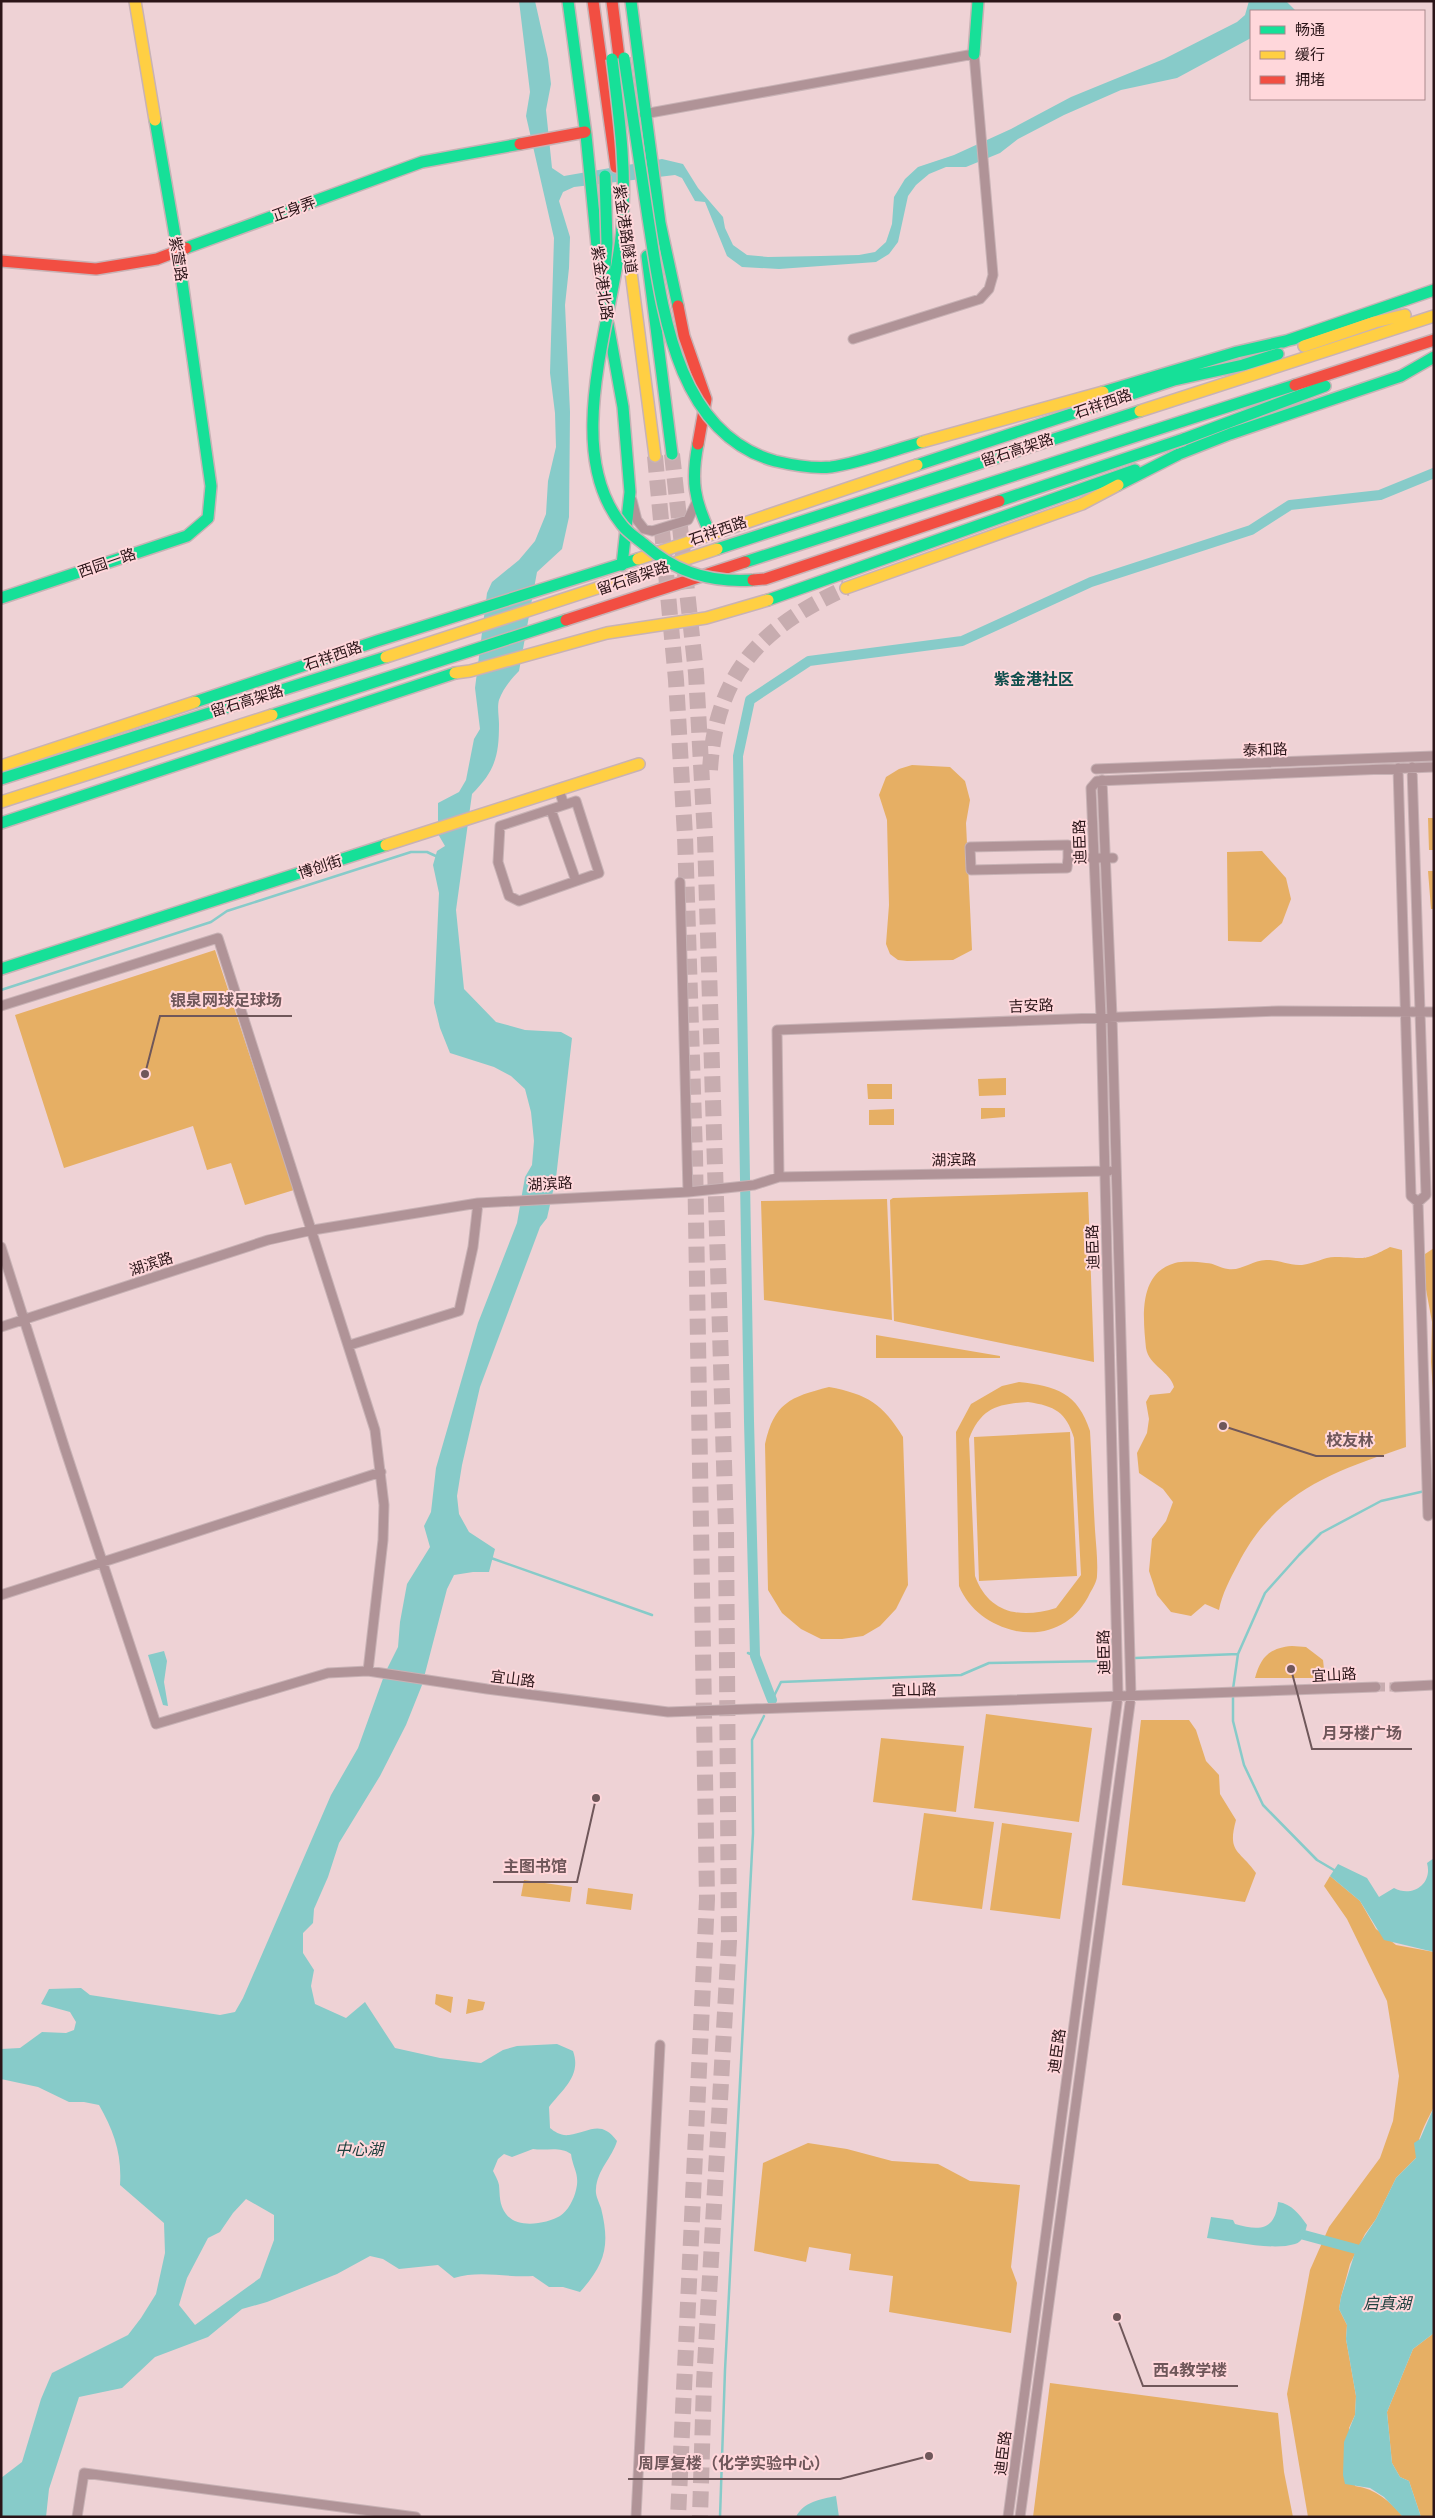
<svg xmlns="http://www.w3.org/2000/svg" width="1435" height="2518" font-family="'Work Sans','Noto Sans SC',sans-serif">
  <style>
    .green { fill: #e6af64; fill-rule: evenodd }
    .water { fill: #87cbc9; fill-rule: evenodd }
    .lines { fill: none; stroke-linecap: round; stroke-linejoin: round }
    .stream { stroke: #87cbc9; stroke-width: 2.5 }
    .canal { stroke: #87cbc9; stroke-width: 10 }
    .street-tunnel { stroke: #c7acaf; stroke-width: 9; stroke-dasharray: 9 4.5; stroke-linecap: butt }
    .highway-tunnel { stroke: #c7acaf; stroke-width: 16; stroke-dasharray: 16 8; stroke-linecap: butt }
    .street-casing { stroke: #c8b2b5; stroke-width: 11 }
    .fast-casing { stroke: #c8b2b5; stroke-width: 14 }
    .slow-casing { stroke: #c8b2b5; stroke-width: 14 }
    .jam-casing { stroke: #c8b2b5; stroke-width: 14 }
    .street { stroke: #b09397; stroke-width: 9 }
    .fast { stroke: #16e098; stroke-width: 11 }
    .slow { stroke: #ffcf43; stroke-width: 11 }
    .jam { stroke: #f24e42; stroke-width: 11 }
    .fast-bridge-casing { stroke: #c8b2b5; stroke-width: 14; stroke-linecap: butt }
    .slow-bridge-casing { stroke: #c8b2b5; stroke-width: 14; stroke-linecap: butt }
    .jam-bridge-casing { stroke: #c8b2b5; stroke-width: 14; stroke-linecap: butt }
    .fast-bridge { stroke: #16e098; stroke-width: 11 }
    .slow-bridge { stroke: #ffcf43; stroke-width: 11 }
    .jam-bridge { stroke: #f24e42; stroke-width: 11 }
    .labels { text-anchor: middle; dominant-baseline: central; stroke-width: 4; stroke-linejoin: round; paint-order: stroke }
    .street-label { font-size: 15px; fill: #2b1518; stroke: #ffd7db }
    .neighbourhood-label { font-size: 16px; font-weight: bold; fill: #104e4c; stroke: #ffd7db }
    .water-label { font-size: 16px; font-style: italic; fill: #1f413f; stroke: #ffd7db }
    .leader { fill: none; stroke: #6f575a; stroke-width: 2 }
    .callout-dot { fill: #6f575a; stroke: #ffd7db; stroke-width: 2 }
    .callout-label { font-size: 16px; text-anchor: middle; font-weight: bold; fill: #6f575a; stroke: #ffd7db; stroke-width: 4; stroke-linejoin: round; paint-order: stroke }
  </style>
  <rect width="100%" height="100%" fill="#eed2d5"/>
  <path class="green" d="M 912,765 L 950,767 L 965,781 L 970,800 L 966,823 L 972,950 L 953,960 L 907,961 L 898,960 L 890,954 L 886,944 L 889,905 L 887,820 L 879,795 L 886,777 L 899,769 Z
    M 1428,818 L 1434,818 L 1434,850 L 1429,850 Z
    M 1262,851 L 1286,878 L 1291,899 L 1282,923 L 1261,942 L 1228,941 L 1227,852 Z
    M 1428,871 L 1433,871 L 1434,876 L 1434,909 L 1431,909 Z
    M 215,950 L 294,1190 L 245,1205 L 231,1163 L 207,1170 L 193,1126 L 64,1168 L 15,1015 Z
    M 1006,1078 L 1006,1095 L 979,1096 L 978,1079 Z
    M 867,1084 L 892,1084 L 892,1099 L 868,1099 Z
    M 981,1108 L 1005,1108 L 1005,1117 L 981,1119 Z
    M 894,1109 L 894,1125 L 869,1125 L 869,1110 Z
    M 1088,1192 L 1094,1362 L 894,1321 L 890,1200 L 893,1198 Z
    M 887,1199 L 892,1320 L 764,1300 L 761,1201 Z
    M 1390,1247 L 1402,1250 L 1406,1447 C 1333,1472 1276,1490 1238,1564 C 1230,1579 1222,1594 1219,1610 L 1205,1604 L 1191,1616 L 1171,1612 L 1157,1595 L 1149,1571 L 1152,1539 L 1166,1521 L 1173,1502 L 1163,1489 L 1139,1473 L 1137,1453 L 1147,1433 L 1149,1419 L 1146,1402 L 1150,1395 L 1170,1393 L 1174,1387 C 1170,1371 1149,1366 1146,1348 C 1143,1318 1138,1273 1175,1263 C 1184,1261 1197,1262 1206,1263 C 1214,1263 1220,1268 1228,1269 C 1243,1271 1253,1259 1268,1260 C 1279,1260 1290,1266 1302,1265 C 1313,1264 1324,1257 1335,1257 C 1366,1257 1360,1263 1390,1247 Z
    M 1434,1248 L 1434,1406 L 1431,1362 L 1432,1322 L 1425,1284 L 1425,1254 Z
    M 876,1335 L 1000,1356 L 1000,1358 L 876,1358 Z
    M 1019,1382 C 1056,1386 1078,1393 1090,1431 C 1092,1464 1093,1497 1095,1530 C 1096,1545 1098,1561 1097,1576 C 1097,1581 1093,1588 1090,1593 C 1076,1623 1048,1637 1016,1631 C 990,1625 969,1610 959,1586 L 956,1432 L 971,1404 L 1002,1386 ZM 1028,1402 C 1055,1406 1066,1412 1074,1438 L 1081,1575 L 1056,1608 C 1021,1619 989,1614 975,1576 L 969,1439 C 981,1408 997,1404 1028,1402 Z
    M 829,1387 C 867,1394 883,1404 903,1437 L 908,1585 L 896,1609 L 880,1626 L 863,1636 L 842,1639 L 821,1639 L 801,1629 L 782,1613 L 768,1590 L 765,1444 C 774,1403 790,1397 829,1387 Z
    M 1070,1432 L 1077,1576 L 979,1581 L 974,1437 Z
    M 1292,1646 L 1306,1647 L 1323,1660 L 1325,1678 L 1255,1678 C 1261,1657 1269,1648 1292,1646 Z
    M 986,1714 L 1092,1728 L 1079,1822 L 974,1808 Z
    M 1141,1720 L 1189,1720 L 1196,1730 L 1206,1761 L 1219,1775 L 1220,1794 L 1236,1820 C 1227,1853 1239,1849 1256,1873 L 1245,1902 L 1122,1885 Z
    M 881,1738 L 964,1746 L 956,1812 L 873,1802 Z
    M 924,1813 L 994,1822 L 982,1909 L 912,1900 Z
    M 1002,1823 L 1072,1833 L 1060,1919 L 990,1910 Z
    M 1330,1876 L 1360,1901 L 1376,1929 L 1396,1945 L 1434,1952 L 1434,2107 C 1426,2122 1416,2140 1416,2158 L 1396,2178 L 1376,2219 L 1365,2234 L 1350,2264 L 1341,2297 L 1339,2309 L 1347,2325 L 1346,2339 L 1356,2396 L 1355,2415 L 1349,2428 L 1355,2486 C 1376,2489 1390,2501 1403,2517 L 1308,2517 L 1287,2394 L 1310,2270 L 1329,2227 L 1380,2158 L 1393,2121 L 1399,2076 L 1387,2001 L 1347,1919 L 1324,1886 Z
    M 524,1880 L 572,1887 L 570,1902 L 521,1896 Z
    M 588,1888 L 633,1894 L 631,1910 L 586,1904 Z
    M 436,1994 L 453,1997 L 451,2013 L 435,2004 Z
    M 468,1999 L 485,2002 L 483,2010 L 466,2014 Z
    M 808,2143 L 847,2149 L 892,2161 L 938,2164 L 970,2181 L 1020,2185 L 1011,2267 L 1017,2283 L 1011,2333 L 889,2312 L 893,2276 L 849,2270 L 851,2254 L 809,2247 L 806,2262 L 754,2251 L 763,2163 Z
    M 1434,2333 L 1434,2517 L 1421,2517 L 1409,2481 L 1400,2477 L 1392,2463 L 1387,2412 L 1413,2349 Z
    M 1050,2383 L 1278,2413 L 1284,2472 L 1293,2517 L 1033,2517 Z"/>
  <path class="water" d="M 519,1 L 535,1 L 548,59 L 551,84 L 546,110 L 552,168 L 564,176 L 662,159 L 683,164 L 698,188 L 723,217 L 725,228 L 733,245 L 747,255 L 768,257 L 821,256 L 859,255 L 875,252 L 886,242 L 892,224 L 894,197 L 905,179 L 918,167 L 954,155 L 1011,129 L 1071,97 L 1164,59 L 1237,22 L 1245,15 L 1249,1 L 1286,1 L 1296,11 L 1251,11 L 1251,38 L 1177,78 L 1121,90 L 1064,115 L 1018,139 L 1000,153 L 966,167 L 946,167 L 929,174 L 916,185 L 908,196 L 898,242 L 889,254 L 876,262 L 779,269 L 742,267 L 727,256 L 705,202 L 695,201 L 682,178 L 675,175 L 574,187 L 563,192 L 559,201 L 570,237 L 569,268 L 565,305 L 570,412 L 569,517 L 562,549 L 537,572 L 519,671 C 511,679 503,689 499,700 C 497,707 499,717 499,724 C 499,756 495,771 472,794 L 456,910 L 464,989 L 496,1022 L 525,1030 L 561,1032 L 572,1038 L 556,1178 L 547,1218 L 540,1227 L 480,1387 L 462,1465 L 457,1496 L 459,1514 L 469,1532 L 495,1549 L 489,1572 L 473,1572 L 454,1575 L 447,1589 L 422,1685 L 406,1725 L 380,1776 L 339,1843 L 328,1877 L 314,1909 L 313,1923 L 303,1933 L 303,1953 L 314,1970 L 311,1986 L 315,2004 L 346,2018 L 365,2002 L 395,2048 L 440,2058 L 481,2063 L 503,2050 L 517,2046 L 557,2044 L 573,2051 C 582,2076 562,2090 549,2107 L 550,2128 C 555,2132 561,2136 569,2135 C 589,2132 601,2119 617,2141 C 612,2158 597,2170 596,2189 C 595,2195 599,2202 601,2208 C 610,2245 606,2263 580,2292 L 563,2287 L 549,2287 L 533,2276 C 507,2278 480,2270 454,2278 L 438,2265 L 399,2269 L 383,2259 L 370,2256 L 337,2274 L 267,2302 L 242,2309 L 208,2337 L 155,2357 L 122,2388 L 79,2397 L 49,2489 L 46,2517 L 1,2517 L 1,2478 L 22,2462 L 41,2399 L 52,2373 L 128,2335 L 141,2318 L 156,2294 L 165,2253 L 164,2223 L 120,2185 C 122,2154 114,2131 99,2105 L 84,2102 L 69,2102 L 38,2087 L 1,2079 L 1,2049 L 20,2048 L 42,2032 L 66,2033 L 74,2030 L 76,2022 L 70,2012 L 41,2004 L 49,1989 L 81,1988 L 90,1995 L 220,2015 L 235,2012 L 243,1998 L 331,1795 L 358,1748 L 385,1673 L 398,1647 L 400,1622 L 407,1584 L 430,1547 L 424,1526 L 431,1512 L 436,1468 L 478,1323 L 517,1223 L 525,1177 L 532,1165 L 534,1141 L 531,1112 L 525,1089 L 511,1076 L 494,1067 L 450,1053 L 440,1028 L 434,1003 L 439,893 L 433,865 L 437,851 L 445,846 L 438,834 L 438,803 L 459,792 L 466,780 L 474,739 L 480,729 L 475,688 L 487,593 L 492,582 L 519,560 L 535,541 L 546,514 L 548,481 L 556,447 L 555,413 L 550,373 L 554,238 L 526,116 L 530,92 ZM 533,2149 C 547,2151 560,2146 571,2154 C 573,2169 580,2174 576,2190 C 574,2199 568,2211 560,2216 C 546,2224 517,2229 506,2214 C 499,2205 500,2195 499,2185 C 498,2180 495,2175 493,2171 L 498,2159 L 504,2154 L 512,2157 ZM 246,2199 L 274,2215 L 274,2240 L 260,2278 L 195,2325 L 179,2305 L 187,2278 L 208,2238 L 220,2232 L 233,2213 Z
    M 164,1651 L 167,1661 L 164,1682 L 168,1706 L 163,1705 L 148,1655 Z
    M 1434,1858 L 1434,1952 L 1384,1940 L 1360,1901 L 1330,1876 L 1338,1864 L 1367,1878 L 1379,1897 L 1394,1888 C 1412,1898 1433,1884 1427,1863 Z
    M 1434,2107 L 1434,2333 L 1413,2349 L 1387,2412 L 1392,2463 L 1400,2477 L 1409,2481 L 1421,2517 L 1403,2517 L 1384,2497 L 1370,2488 L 1345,2484 L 1343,2475 L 1344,2442 L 1355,2415 L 1356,2396 L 1346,2339 L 1347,2325 L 1339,2309 L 1341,2297 L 1356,2249 L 1376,2219 L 1396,2178 L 1416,2158 L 1414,2143 L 1420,2139 Z
    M 1278,2202 C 1292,2204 1299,2214 1307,2225 C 1305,2233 1303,2242 1295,2244 C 1272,2251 1231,2241 1207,2238 L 1211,2217 L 1233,2220 L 1235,2224 C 1259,2231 1275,2231 1278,2202 Z
    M 836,2496 L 839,2517 L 796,2517 C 803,2502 821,2499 836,2496 Z"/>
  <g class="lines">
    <path class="stream" d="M 1,990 L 211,922 L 227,911 L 411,852 L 427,852 L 438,857
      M 491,1558 L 652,1615
      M 748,1653 L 755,1656
      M 1135,1658 L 1238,1654
      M 1233,1689 L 1238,1654 L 1265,1593 L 1299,1555 L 1321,1533 L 1381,1501 L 1425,1491
      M 1233,1694 L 1233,1721 L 1244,1765 L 1263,1805 L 1317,1860 L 1334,1870
      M 772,1700 L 781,1682 L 961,1675 L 989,1663 L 1106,1661
      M 720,2517 L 725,2370 L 753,1833 L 752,1740 L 764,1716"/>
    <path class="canal" d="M 772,1700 L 755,1656 L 749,1421 L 738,756 L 750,700 L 809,661 L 962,641 L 1091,582 L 1251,530 L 1290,505 L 1380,495 L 1434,473
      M 1304,2235 L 1356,2249"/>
    <path class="street-tunnel" d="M 1376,1687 L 1395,1687"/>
    <path class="highway-tunnel" d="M 672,454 L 696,673 L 705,837 L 726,1529 L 729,1941 L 704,2383 L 700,2517
      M 655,456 L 676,680 L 685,836 L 695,1155 L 707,1899 L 678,2517
      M 710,770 C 716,673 761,627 846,588"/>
    <defs>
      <path id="street" d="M 644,114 L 974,54 L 993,275 L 989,289 L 980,299 L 853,339
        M 632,500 L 637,520 L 644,529 L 652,531 L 688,520 L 696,503
        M 1412,767 L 1426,1195 L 1418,1202
        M 1398,768 L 1411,1196 L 1418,1202 L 1428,1516
        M 1096,769 L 1434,756
        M 559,790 L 564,805 L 576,801 L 599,873 L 519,901 L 509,896 L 498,862 L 500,826 L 564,805
        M 551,810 L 576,881
        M 1068,858 L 1067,868 L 971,870 L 970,847 L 1068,845 L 1068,858 L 1113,858
        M 680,882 L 688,1192
        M 1,1006 L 218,938 L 375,1430 L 384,1505 L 383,1540 L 368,1671
        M 779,1177 L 777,1030 L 1279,1011 L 1434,1012
        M 1,1247 L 65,1449 L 156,1724 L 328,1673 L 368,1671 L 487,1689 L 668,1712 L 1376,1687
        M 1,1327 L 268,1240 L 313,1230 L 478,1203 L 688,1192 L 754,1185 L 779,1177 L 1109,1171
        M 350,1345 L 459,1311 L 473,1247 L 478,1203
        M 1,1595 L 381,1472
        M 1395,1687 L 1434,1685
        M 77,2517 L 84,2473 L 416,2517
        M 636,2517 L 660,2045
        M 1008,2517 L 1118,1696 L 1101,1017 L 1091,788 L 1097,781 L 1434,767
        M 1020,2517 L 1131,1696 L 1112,1017 L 1102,780"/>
      <path id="fast" d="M 568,1 L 586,135 L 600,276
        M 631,1 L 660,223 L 678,306
        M 974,54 L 978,1
        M 186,248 L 422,162 L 520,144
        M 647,256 L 672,454
        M 608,324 L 623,407 L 630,492 L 622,565
        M 1283,342 L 1434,290
        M 1170,381 L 1243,365 L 1278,354
        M 1103,392 L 1237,352 L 1294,339
        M 1184,439 L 1325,386
        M 698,444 C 691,480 694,500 710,533
        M 917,465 L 1180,378
        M 1118,485 L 1179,454 L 1230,434 L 1401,376 L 1434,357
        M 717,549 L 1140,411
        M 745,562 L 1295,385
        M 1,598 L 187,536 L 208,518 L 211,486 L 178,253 L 155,120
        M 768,600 L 1135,470
        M 195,702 L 377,641 L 638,559
        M 272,715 L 566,620
        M 1,779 L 386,657
        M 1,823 L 455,673
        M 1,969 L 386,845"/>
      <path id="slow" d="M 135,1 L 155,120
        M 625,226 L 655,456
        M 1304,346 L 1375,322 L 1405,315
        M 1140,411 L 1434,316
        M 638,559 L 917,465
        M 846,588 L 1082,504 L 1118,485
        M 386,657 L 717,549
        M 455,673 L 470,671 L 607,633 L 706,618 L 768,600
        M 1,766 L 195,702
        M 1,802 L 272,715
        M 386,845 L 639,764"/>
      <path id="jam" d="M 593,1 L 616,167
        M 612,1 L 621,73
        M 520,144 L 585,132
        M 1,261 L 96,269 L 157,259 L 186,248
        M 678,306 L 684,336 L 706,399 L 698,444
        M 1295,385 L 1434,340
        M 566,620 L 745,562"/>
    </defs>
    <use href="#street" class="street-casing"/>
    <use href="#fast" class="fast-casing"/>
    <use href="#slow" class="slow-casing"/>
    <use href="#jam" class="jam-casing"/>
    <use href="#street" class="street"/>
    <use href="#fast" class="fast"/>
    <use href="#slow" class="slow"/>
    <use href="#jam" class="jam"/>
    <defs>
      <path id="fast-bridge" d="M 624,58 C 632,112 640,165 648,218 C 662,305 674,433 775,461 C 792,465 813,469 831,467 C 859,463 894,450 922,442
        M 612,59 C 619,115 627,172 622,228 C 615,315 560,449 622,525 C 628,533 638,539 645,545 C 675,572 713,583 753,580
        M 603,294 L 607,243 L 605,176
        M 999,501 L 1184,439"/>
      <path id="slow-bridge" d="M 922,442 L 1103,392"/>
      <path id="jam-bridge" d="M 753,580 L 765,579 L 999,501"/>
    </defs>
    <use href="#fast-bridge" class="fast-bridge-casing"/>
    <use href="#slow-bridge" class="slow-bridge-casing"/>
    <use href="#jam-bridge" class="jam-bridge-casing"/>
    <use href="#fast-bridge" class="fast-bridge"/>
    <use href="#slow-bridge" class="slow-bridge"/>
    <use href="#jam-bridge" class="jam-bridge"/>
  </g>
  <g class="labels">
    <g class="street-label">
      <text transform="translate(294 209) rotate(-20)">正身弄</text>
      <text transform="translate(625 229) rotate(82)">紫金港路隧道</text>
      <text transform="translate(178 259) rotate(81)">紫萱路</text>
      <text transform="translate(602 283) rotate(82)">紫金港北路</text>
      <text transform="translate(1103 404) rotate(-19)">石祥西路</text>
      <text transform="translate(1017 450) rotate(-18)">留石高架路</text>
      <text transform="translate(718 531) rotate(-19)">石祥西路</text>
      <text transform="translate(107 563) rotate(-19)">西园一路</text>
      <text transform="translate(633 578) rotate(-19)">留石高架路</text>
      <text transform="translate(333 656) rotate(-19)">石祥西路</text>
      <text transform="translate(247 701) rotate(-17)">留石高架路</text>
      <text transform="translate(1265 750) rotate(-2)">泰和路</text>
      <text transform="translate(1080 842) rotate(-92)">迪臣路</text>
      <text transform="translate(320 867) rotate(-18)">博创街</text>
      <text transform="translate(1031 1006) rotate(-2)">吉安路</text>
      <text transform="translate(954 1160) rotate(-1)">湖滨路</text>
      <text transform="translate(550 1184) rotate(-3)">湖滨路</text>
      <text transform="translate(1093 1247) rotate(-92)">迪臣路</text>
      <text transform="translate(151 1264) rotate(-18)">湖滨路</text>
      <text transform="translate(1104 1652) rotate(-91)">迪臣路</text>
      <text transform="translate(1334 1675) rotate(-3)">宜山路</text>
      <text transform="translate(513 1679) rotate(7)">宜山路</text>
      <text transform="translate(914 1690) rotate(-1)">宜山路</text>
      <text transform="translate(1057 2051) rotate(-82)">迪臣路</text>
      <text transform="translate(1003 2453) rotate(-83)">迪臣路</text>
    </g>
    <g class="neighbourhood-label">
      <text x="1034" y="679">紫金港社区</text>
    </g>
    <g class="water-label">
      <text x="359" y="2149">中心湖</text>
      <text x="1387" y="2303">启真湖</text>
    </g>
  </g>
  <path class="leader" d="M145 1074L160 1016H292M1223 1426L1316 1456H1384M1291 1669L1312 1749H1412M596 1798L577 1882H493M1117 2317L1143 2386H1238M929 2456L840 2479H628"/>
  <g class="callout-dot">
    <circle cx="145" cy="1074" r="5"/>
    <circle cx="1223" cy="1426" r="5"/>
    <circle cx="1291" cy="1669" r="5"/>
    <circle cx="596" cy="1798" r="5"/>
    <circle cx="1117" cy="2317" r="5"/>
    <circle cx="929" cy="2456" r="5"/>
  </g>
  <g class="callout-label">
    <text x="226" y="1006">银泉网球足球场</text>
    <text x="1350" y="1446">校友林</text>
    <text x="1362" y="1739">月牙楼广场</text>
    <text x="535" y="1872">主图书馆</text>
    <text x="1190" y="2376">西4教学楼</text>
    <text x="734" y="2469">周厚复楼（化学实验中心）</text>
  </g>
  <rect width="1435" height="2518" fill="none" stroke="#2b1518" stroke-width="5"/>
  <rect x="1250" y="10" width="175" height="90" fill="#ffd7db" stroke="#aa898d"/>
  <rect x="1260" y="26" width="25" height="8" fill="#16e098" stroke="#aa898d"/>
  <text x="1295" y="35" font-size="15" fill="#2b1518">畅通</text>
  <rect x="1260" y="51" width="25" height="8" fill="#ffcf43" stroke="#aa898d"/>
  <text x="1295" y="60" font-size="15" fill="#2b1518">缓行</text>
  <rect x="1260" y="76" width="25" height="8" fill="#f24e42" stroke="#aa898d"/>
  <text x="1295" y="85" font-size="15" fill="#2b1518">拥堵</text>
</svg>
